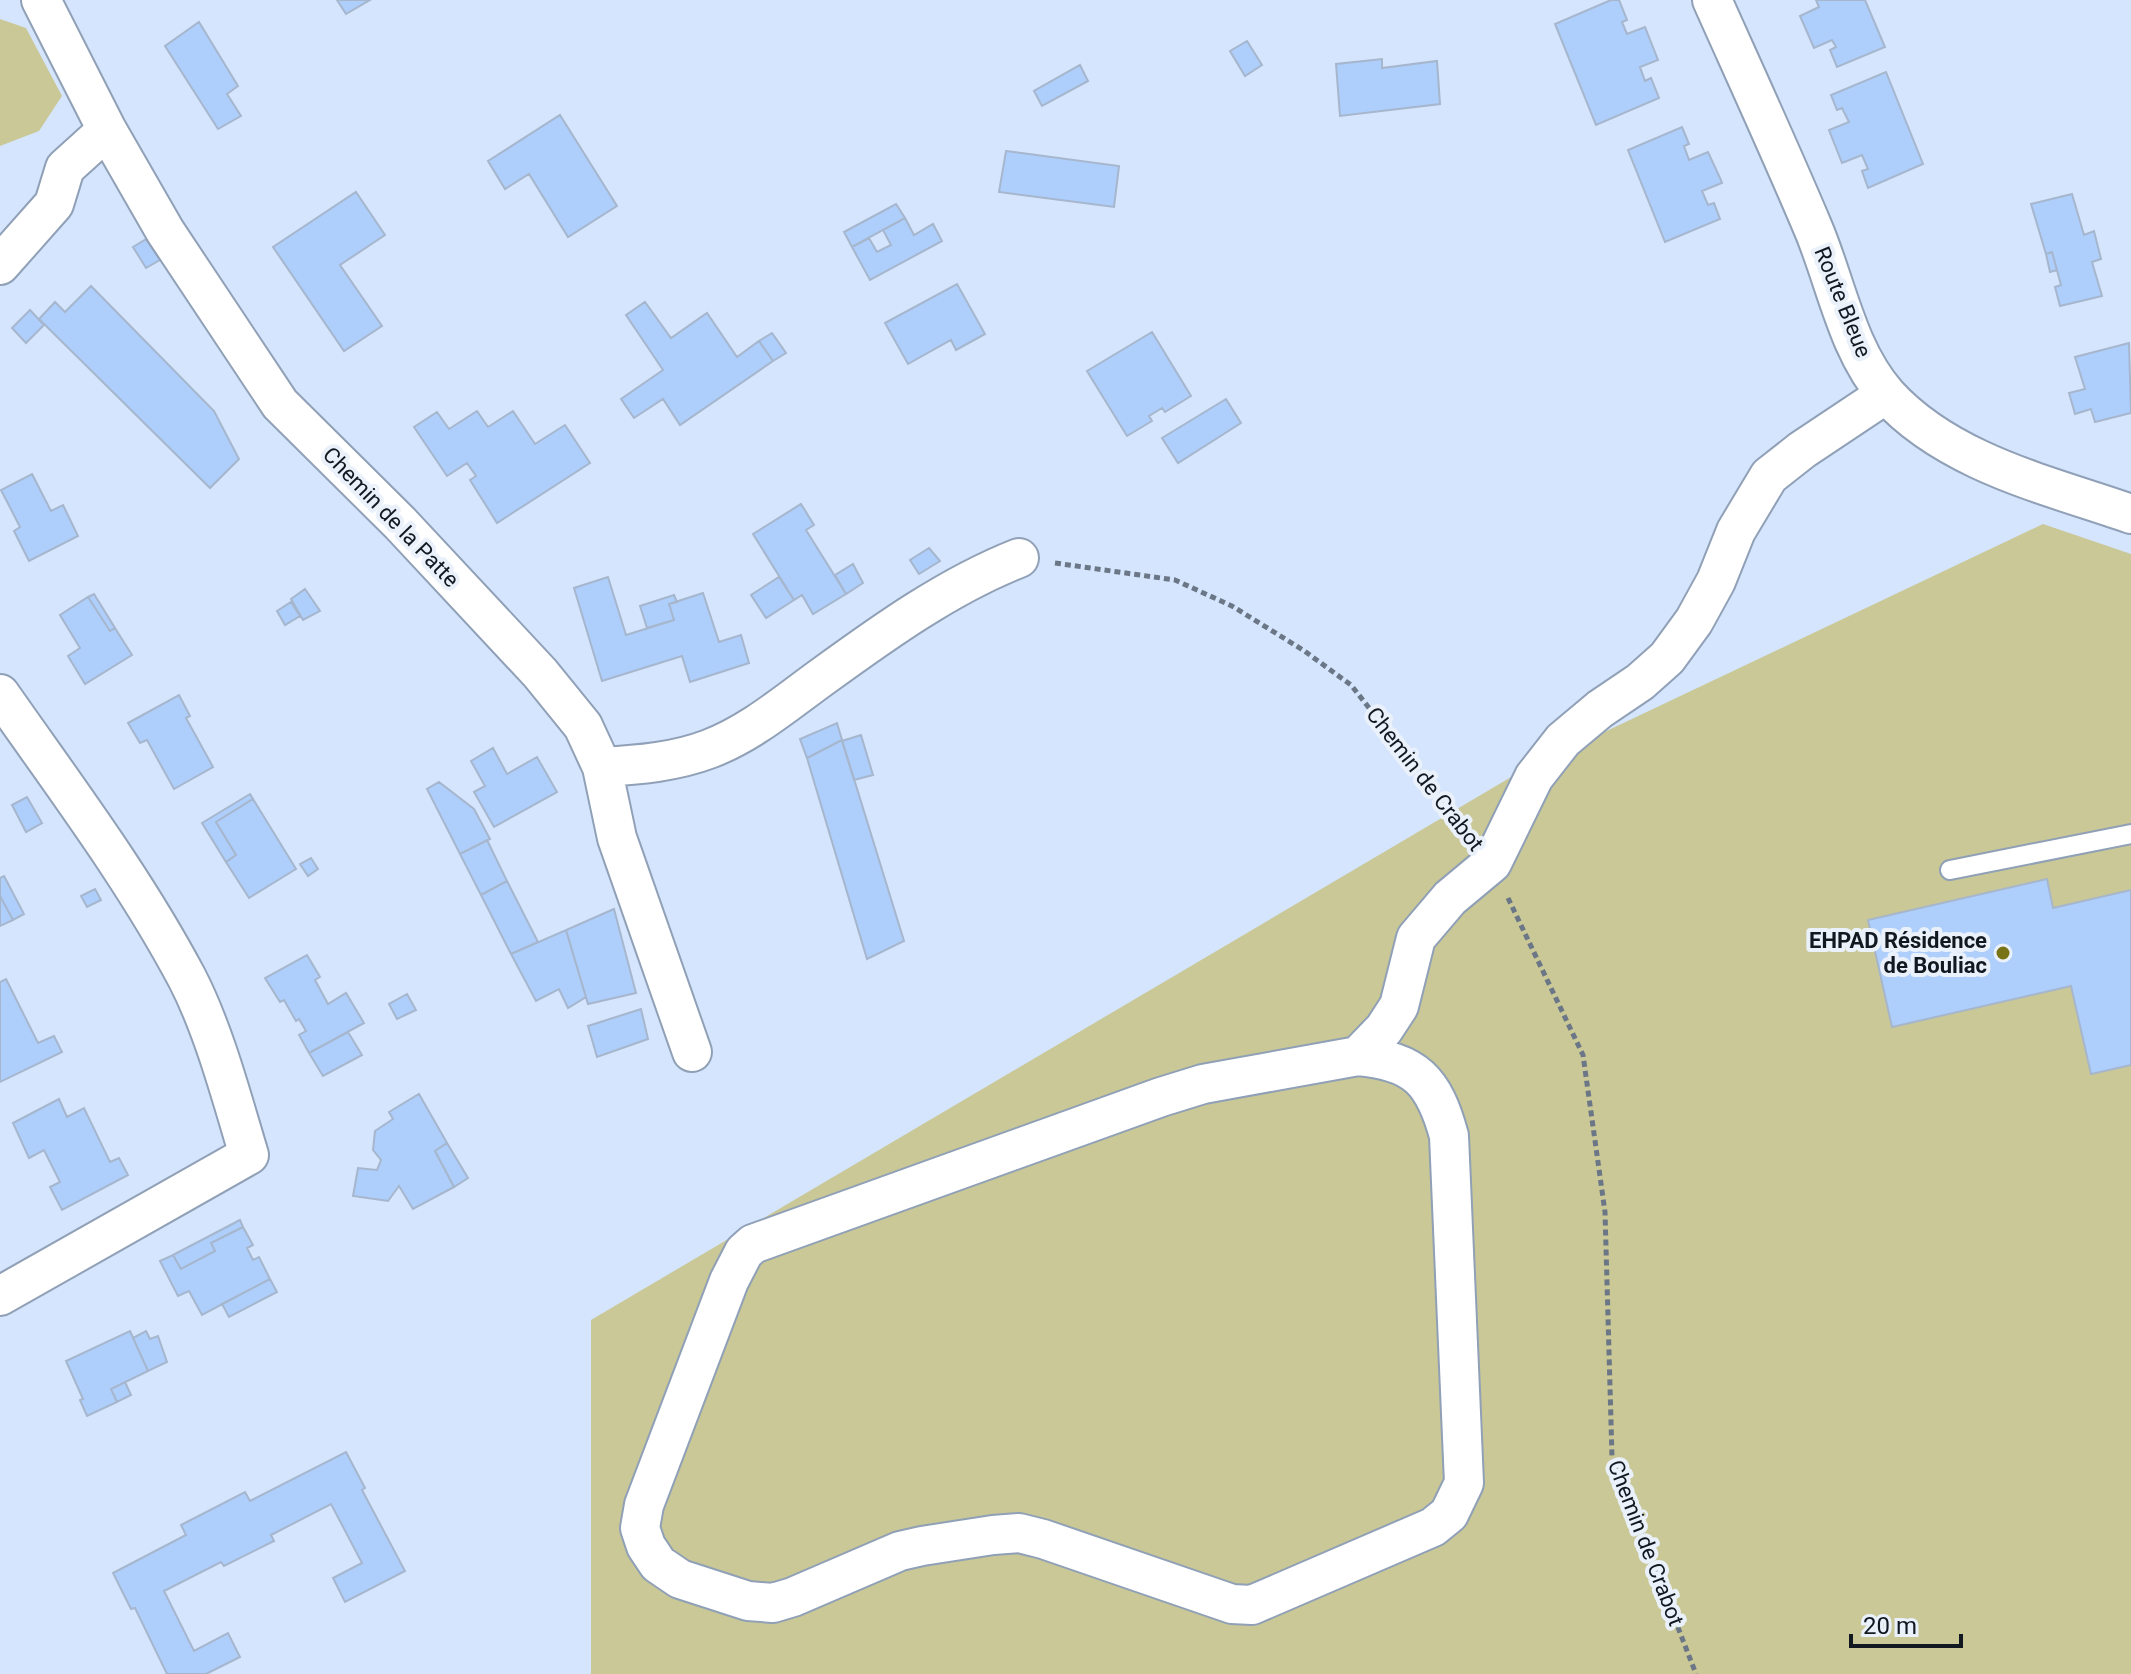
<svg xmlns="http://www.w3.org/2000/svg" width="2131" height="1674" font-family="Roboto,sans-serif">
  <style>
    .green { fill: #cac896 }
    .building { fill: #aecefb; stroke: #a6b6cd; stroke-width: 2 }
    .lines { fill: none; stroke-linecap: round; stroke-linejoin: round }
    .lane-casing { stroke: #90a0b6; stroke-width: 22 }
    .street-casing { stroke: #90a0b6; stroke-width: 42 }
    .path { stroke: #6b7786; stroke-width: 5; stroke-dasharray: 6 4; stroke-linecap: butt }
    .lane { stroke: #fff; stroke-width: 18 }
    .street { stroke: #fff; stroke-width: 38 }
    .poi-dot { fill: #787316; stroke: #eaf1fb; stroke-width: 3 }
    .labels { text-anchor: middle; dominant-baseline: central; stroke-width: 8; stroke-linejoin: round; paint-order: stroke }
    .street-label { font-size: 22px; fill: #121820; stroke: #eaf1fb }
    .poi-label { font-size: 22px; font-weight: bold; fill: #121820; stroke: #eaf1fb; text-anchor: end }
  </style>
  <rect width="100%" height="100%" fill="#d4e5fd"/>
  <path class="green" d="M 0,19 L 26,28 L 62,96 L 39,131 L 0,146 Z
    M 2043,524 L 2131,554 L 2131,1674 L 591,1674 L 591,1320 L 1518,773 Z"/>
  <path class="building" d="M 337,0 L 370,0 L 346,14 Z
    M 1611,0 L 1619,0 L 1627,20 L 1622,22 L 1627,34 L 1645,27 L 1658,60 L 1640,67 L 1645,81 L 1651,78 L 1659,98 L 1596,125 L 1555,24 Z
    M 1816,0 L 1865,0 L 1885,47 L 1837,67 L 1830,50 L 1836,47 L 1832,40 L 1814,48 L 1800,16 L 1819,7 Z
    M 199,22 L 238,86 L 227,94 L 241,116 L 218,129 L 165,46 Z
    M 1247,41 L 1262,65 L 1245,76 L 1230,51 Z
    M 1382,59 L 1382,68 L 1437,61 L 1440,104 L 1340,116 L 1336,64 Z
    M 1080,65 L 1088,81 L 1042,106 L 1034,91 Z
    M 1886,72 L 1923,164 L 1868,188 L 1862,171 L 1868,169 L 1862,155 L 1842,163 L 1829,130 L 1849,122 L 1842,108 L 1837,110 L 1831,95 Z
    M 560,115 L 617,206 L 568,237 L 529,174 L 505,189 L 488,161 Z
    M 1682,127 L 1689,144 L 1684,146 L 1689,160 L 1708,152 L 1720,178 L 1722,183 L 1702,191 L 1708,205 L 1714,203 L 1720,219 L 1665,242 L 1628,150 Z
    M 1006,151 L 1119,166 L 1114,207 L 999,192 Z
    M 356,192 L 385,235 L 340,265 L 382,326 L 344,351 L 273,247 Z
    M 2072,194 L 2084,235 L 2094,231 L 2101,259 L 2092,262 L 2102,296 L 2060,306 L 2055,287 L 2061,285 L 2052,252 L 2046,254 L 2031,204 Z
    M 896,204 L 905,218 L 852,247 L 844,232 Z
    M 905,218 L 914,235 L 933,224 L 942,241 L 870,280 L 852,247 L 869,238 L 877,252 L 891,245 L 883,230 Z
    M 146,239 L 160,260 L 146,268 L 133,247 Z
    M 2052,252 L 2057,270 L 2050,272 L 2046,254 Z
    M 957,284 L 985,334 L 956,350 L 951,340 L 908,364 L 885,323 Z
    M 91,286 L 214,411 L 239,459 L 210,488 L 39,319 L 55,302 L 65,312 Z
    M 645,302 L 671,338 L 707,313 L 737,357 L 759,341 L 773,361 L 680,425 L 663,399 L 634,418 L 621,399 L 663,370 L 626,315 Z
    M 30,310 L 44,325 L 26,343 L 12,328 Z
    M 1152,332 L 1191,396 L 1165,412 L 1162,408 L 1149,416 L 1152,421 L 1127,436 L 1087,371 Z
    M 772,333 L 786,353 L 773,361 L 759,341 Z
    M 2129,343 L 2131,413 L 2095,422 L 2091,409 L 2075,414 L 2069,393 L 2085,389 L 2075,357 Z
    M 1226,399 L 1241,423 L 1178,463 L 1162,438 Z
    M 477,411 L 488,427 L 513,411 L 535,444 L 565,425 L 590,463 L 497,523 L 470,480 L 476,476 L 467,463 L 447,476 L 414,427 L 437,412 L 449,429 Z
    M 32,474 L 51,511 L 63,505 L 78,536 L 29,561 L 14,531 L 20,527 L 1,490 Z
    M 801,504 L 814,525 L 806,530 L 846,594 L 813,614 L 802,595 L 794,600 L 753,534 Z
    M 929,548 L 940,561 L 919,574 L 910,560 Z
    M 853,564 L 863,583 L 846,594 L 835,575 Z
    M 608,577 L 626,635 L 674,620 L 669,604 L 703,593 L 719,642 L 741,635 L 749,663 L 690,682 L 682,656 L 602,681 L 574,588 Z
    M 779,577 L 794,600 L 766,618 L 751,595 Z
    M 305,589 L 320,611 L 303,620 L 291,599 Z
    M 94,594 L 115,628 L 110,631 L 88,597 Z
    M 674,595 L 677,602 L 669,604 L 674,620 L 647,628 L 640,606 Z
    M 88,597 L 110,631 L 115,628 L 132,655 L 85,684 L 68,656 L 80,648 L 60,615 Z
    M 291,602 L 300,616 L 285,625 L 277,611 Z
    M 179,695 L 190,716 L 186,718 L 213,767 L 174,789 L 147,740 L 140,743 L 128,723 Z
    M 837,723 L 842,740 L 807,758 L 800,739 Z
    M 861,735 L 873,775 L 854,780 L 842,741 Z
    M 842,740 L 904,941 L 867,959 L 807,758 Z
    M 493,748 L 507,774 L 537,757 L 557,792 L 494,827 L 474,792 L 485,786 L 471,761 Z
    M 439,782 L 474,809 L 490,839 L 460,854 L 427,789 Z
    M 250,794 L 253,799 L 216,822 L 236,855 L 226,862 L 202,823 Z
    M 27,797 L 42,823 L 26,832 L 12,805 Z
    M 253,799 L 296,869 L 249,898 L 226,862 L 236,855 L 216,822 Z
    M 487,840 L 507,881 L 481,895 L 460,854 Z
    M 311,858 L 318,869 L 308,876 L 300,864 Z
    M 4,876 L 24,914 L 13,920 L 0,896 L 0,878 Z
    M 2047,879 L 2053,908 L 2131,890 L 2131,1065 L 2091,1074 L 2071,986 L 1892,1027 L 1868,920 Z
    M 507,881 L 538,942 L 511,954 L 481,895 Z
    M 95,889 L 101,900 L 87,907 L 81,896 Z
    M 0,896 L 13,920 L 0,926 Z
    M 614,909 L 636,993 L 588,1004 L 566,930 Z
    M 566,930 L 586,997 L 568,1008 L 559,989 L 536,1001 L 511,954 Z
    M 307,955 L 320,977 L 315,980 L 328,1004 L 346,993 L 364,1023 L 309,1053 L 299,1035 L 306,1031 L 299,1019 L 296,1021 L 284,1000 L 280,1002 L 265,978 Z
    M 6,979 L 38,1043 L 54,1036 L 62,1052 L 0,1082 L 0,982 Z
    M 407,994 L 416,1010 L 397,1019 L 389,1004 Z
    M 641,1009 L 648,1039 L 597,1057 L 588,1026 Z
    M 348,1032 L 362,1055 L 323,1076 L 309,1053 Z
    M 419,1094 L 447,1143 L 435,1151 L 454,1187 L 413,1209 L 399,1186 L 388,1201 L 353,1196 L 358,1168 L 377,1170 L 381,1160 L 373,1150 L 375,1131 L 393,1119 L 389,1112 Z
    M 59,1099 L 67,1117 L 84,1108 L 110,1162 L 119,1158 L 128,1175 L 62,1210 L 50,1187 L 60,1182 L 44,1150 L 29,1158 L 13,1123 Z
    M 447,1143 L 468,1178 L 454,1187 L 435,1151 Z
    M 240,1220 L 243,1227 L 211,1243 L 215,1251 L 181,1269 L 173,1255 Z
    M 243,1227 L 253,1245 L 247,1248 L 253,1260 L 259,1257 L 270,1279 L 202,1315 L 189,1291 L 178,1296 L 160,1261 L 173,1255 L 181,1269 L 215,1251 L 211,1243 Z
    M 270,1279 L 277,1292 L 229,1317 L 222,1304 Z
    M 130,1331 L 148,1371 L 111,1389 L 117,1402 L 87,1416 L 80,1400 L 83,1399 L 66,1361 Z
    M 146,1331 L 150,1339 L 158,1336 L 167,1362 L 148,1371 L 133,1338 Z
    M 125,1382 L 131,1395 L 117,1402 L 111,1389 Z
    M 346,1452 L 365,1488 L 362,1490 L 405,1571 L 345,1602 L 333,1578 L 362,1563 L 331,1504 L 271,1535 L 274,1541 L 224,1566 L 221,1562 L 164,1591 L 194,1651 L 228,1633 L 240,1657 L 206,1674 L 167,1674 L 135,1608 L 131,1609 L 113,1573 L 186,1535 L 181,1525 L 245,1492 L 250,1501 Z"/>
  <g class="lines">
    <defs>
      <path id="lane" d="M 1950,870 L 2131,834"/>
      <path id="street" d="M 41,0 L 107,130 L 165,231 L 280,404 L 400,523 L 540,673 L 583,726 L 602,767 L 617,838 L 692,1052
        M 1712,0 C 1746,76 1781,152 1813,228 C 1836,282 1847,350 1887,395 C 1949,463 2048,485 2131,514
        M 0,265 L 54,204 L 65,168 L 107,130
        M 0,694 C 65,787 134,878 187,978 C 214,1030 232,1099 249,1155 L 0,1296
        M 602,767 C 638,765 675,762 709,749 C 751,733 786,703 822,677 C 884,632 948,586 1019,558
        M 1358,1056 C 1416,1061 1434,1081 1449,1136 L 1464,1483 L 1449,1514 L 1433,1527 L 1252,1605 L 1232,1604 L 1043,1539 L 1019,1533 L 993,1535 L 922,1546 L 900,1551 L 793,1597 L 773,1603 L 748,1601 L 680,1579 L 658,1564 L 646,1546 L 640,1528 L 644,1505 L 729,1281 L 744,1252 L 753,1244 L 1161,1097 L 1203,1084 L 1358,1056 L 1384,1029 L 1399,1006 L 1416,938 L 1450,898 L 1492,863 L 1534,777 L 1563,740 L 1600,709 L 1640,682 L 1667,658 L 1694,621 L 1716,581 L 1736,531 L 1769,476 L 1802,450 L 1886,394"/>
    </defs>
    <use href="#lane" class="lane-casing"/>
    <use href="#street" class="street-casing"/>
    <path class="path" d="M 1055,563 L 1175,580 L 1232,606 L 1303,650 L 1351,685 L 1467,832
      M 1508,898 L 1583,1055 L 1605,1212 L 1612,1457 L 1696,1674"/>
    <use href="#lane" class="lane"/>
    <use href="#street" class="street"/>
  </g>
  <circle class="poi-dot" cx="2003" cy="953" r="8"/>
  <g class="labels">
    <g class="street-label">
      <text transform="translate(1843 302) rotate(68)">Route Bleue</text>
      <text transform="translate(391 517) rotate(46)">Chemin de la Patte</text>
      <text transform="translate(1425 779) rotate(52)">Chemin de Crabot</text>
      <text transform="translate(1646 1543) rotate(69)">Chemin de Crabot</text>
    </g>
    <g class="poi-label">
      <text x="1987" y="940">EHPAD Résidence<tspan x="1987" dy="25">de Bouliac</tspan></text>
    </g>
  </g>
  <path d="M1851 1634v12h110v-12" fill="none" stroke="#121820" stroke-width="4"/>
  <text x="1863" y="1634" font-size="24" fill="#121820" stroke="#eaf1fb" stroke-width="6" paint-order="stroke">20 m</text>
</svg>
